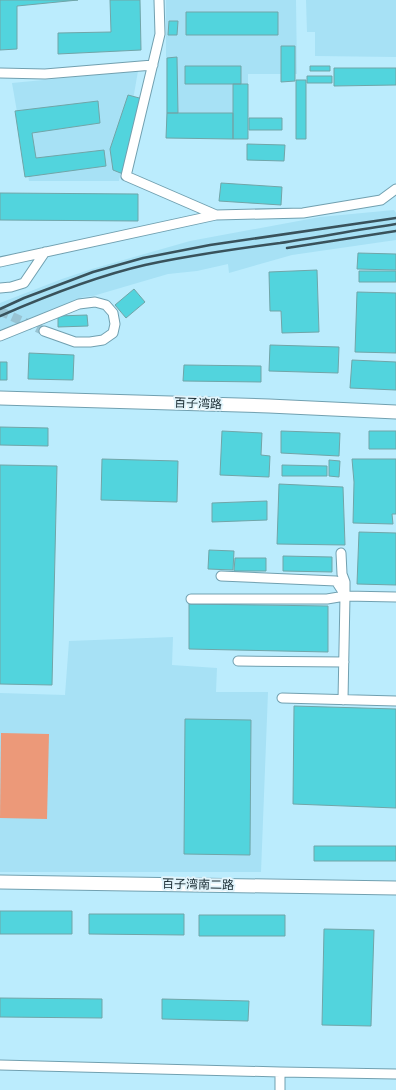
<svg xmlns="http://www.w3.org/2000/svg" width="396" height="1090" font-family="Signika,'Noto Sans SC',sans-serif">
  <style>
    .built { fill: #a7e1f5 }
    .green { fill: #ec9979 }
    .building { fill: #52d4dd; stroke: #71a5a8 }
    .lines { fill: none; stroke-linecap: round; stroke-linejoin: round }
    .street-tunnel { stroke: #99c4d3; stroke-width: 9; stroke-dasharray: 9 4.5; stroke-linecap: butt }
    .street-casing { stroke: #71a0b0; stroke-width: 11 }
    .secondary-casing { stroke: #71a0b0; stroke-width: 15 }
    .street { stroke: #fff; stroke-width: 9 }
    .secondary { stroke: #fff; stroke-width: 13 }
    .rail { stroke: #39525b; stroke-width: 2.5 }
    .labels { text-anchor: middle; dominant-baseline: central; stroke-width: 4; stroke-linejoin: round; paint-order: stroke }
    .street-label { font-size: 12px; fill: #13252c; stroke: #e1f4fb }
  </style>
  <rect width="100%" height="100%" fill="#bbecfd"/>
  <path class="built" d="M 166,0 L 296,0 L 297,74 L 248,74 L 248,139 L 166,138 Z
    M 306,0 L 396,0 L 396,57 L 315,56 L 315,32 L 307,32 Z
    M 138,71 L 119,181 L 29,181 L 12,83 Z
    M 394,210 L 396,213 L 396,240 L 292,255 L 229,273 L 228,264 L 197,271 L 168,274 L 93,296 L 83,297 L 0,330 L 0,303 L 62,279 L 92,269 L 190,241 L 320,217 Z
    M 173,637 L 172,665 L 217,668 L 216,692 L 268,692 L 261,872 L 0,872 L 0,693 L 65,695 L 69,641 Z"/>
  <path class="green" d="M 1,733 L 49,734 L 47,819 L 0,818 Z"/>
  <path class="building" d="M 0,0 L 78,0 L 17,6 L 17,49 L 0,50 Z
    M 110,0 L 140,0 L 141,50 L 58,54 L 58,33 L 111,32 Z
    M 186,12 L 278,12 L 278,35 L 186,35 Z
    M 169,21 L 178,21 L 177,35 L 168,35 Z
    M 281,46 L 295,46 L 295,81 L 281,82 Z
    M 177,57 L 178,113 L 167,113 L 167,58 Z
    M 185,66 L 241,66 L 241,84 L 185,84 Z
    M 310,66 L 330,66 L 330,71 L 310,71 Z
    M 334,68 L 396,68 L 396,85 L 334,86 Z
    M 307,76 L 332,76 L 332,83 L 307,83 Z
    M 296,80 L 306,80 L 306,139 L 296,139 Z
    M 233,84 L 248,84 L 248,139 L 233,139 Z
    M 128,95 L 143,99 L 123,174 L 113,170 L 110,149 Z
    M 98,101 L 100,123 L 32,133 L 36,158 L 104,150 L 106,166 L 25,177 L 15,111 Z
    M 167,113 L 233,113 L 233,139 L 166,138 Z
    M 249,118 L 282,118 L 282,130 L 249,130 Z
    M 247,144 L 285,145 L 284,161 L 247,160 Z
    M 221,183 L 282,187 L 281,205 L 219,201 Z
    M 0,193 L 138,194 L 138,221 L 0,220 Z
    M 358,253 L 396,254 L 396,270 L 357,269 Z
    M 317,270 L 319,332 L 282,333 L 281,311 L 270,311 L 269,272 Z
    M 359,271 L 396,271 L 396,282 L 359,282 Z
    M 134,289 L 145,302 L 126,318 L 115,305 Z
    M 357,292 L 396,293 L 396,353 L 355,352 Z
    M 87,315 L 88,326 L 58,327 L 58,316 Z
    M 270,345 L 339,347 L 338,373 L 269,371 Z
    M 29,353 L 74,355 L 73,380 L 28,379 Z
    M 352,360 L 396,362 L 396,390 L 350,388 Z
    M 0,362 L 7,362 L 7,380 L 0,380 Z
    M 184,365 L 261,366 L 261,382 L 183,381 Z
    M 0,427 L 48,428 L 48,446 L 0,445 Z
    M 222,431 L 262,433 L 261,455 L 270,456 L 269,477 L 220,475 Z
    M 281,431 L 340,433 L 339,456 L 281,453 Z
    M 369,431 L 396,431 L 396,449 L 369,449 Z
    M 102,459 L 178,461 L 177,502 L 101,500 Z
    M 352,459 L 396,459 L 396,514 L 392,514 L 393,524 L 353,523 L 354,482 Z
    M 329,460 L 340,461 L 339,477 L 329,476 Z
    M 0,465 L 57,466 L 52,685 L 0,684 Z
    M 282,465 L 327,466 L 327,476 L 282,476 Z
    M 279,484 L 343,487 L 345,545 L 277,544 Z
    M 267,501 L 267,520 L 212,522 L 212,503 Z
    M 359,532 L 396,533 L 396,585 L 357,584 Z
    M 209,550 L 234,551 L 233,570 L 208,569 Z
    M 283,556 L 332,557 L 332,572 L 283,571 Z
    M 235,558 L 266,558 L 266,571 L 234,571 Z
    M 189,604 L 328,606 L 328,652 L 189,649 Z
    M 294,706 L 396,709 L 396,808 L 293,804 Z
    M 185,719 L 251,720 L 250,855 L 184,854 Z
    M 314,846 L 396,846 L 396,861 L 314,861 Z
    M 0,911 L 72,911 L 72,934 L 0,934 Z
    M 89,914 L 184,914 L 184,935 L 89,934 Z
    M 199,915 L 285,915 L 285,936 L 199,936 Z
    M 324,929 L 374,930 L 371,1026 L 322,1025 Z
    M 0,998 L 102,999 L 102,1018 L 0,1017 Z
    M 162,999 L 249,1001 L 248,1021 L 162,1019 Z"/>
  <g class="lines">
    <path class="street-tunnel" d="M 0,311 L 44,331"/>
    <defs>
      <path id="street" d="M 159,0 L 160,34 L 126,176 L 216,215 L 303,213 L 381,200 L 396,189
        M 0,73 L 45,74 L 153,65
        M 0,262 L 216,215
        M 0,288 L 11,287 L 24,283 L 45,252
        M 0,336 L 79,304 L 95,302 L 106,305 L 113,313 L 115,324 L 113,333 L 103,340 L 90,342 L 75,342 L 44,331
        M 341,553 L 342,574 L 345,582 L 345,596 L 343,700
        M 221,576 L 336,581 L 345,595
        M 191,599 L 327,599 L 345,596 L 396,597
        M 238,661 L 344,662
        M 282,698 L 396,701
        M 0,1065 L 280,1072 L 396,1074
        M 280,1090 L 280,1072"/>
      <path id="secondary" d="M 0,398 L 269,406 L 396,412
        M 0,882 L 396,888"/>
    </defs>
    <use href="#street" class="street-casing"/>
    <use href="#secondary" class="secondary-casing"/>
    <use href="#street" class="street"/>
    <use href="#secondary" class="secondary"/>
    <path class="rail" d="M 287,248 L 396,231
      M 0,309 L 24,298 L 93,272 L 143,258 L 210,245 L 396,218
      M 0,316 C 46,296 97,276 145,265 C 190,255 235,249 280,243 C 318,237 357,230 396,224"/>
  </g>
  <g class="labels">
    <g class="street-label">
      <text transform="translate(198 404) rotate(2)">百子湾路</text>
      <text transform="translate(198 885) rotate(1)">百子湾南二路</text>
    </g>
  </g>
</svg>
